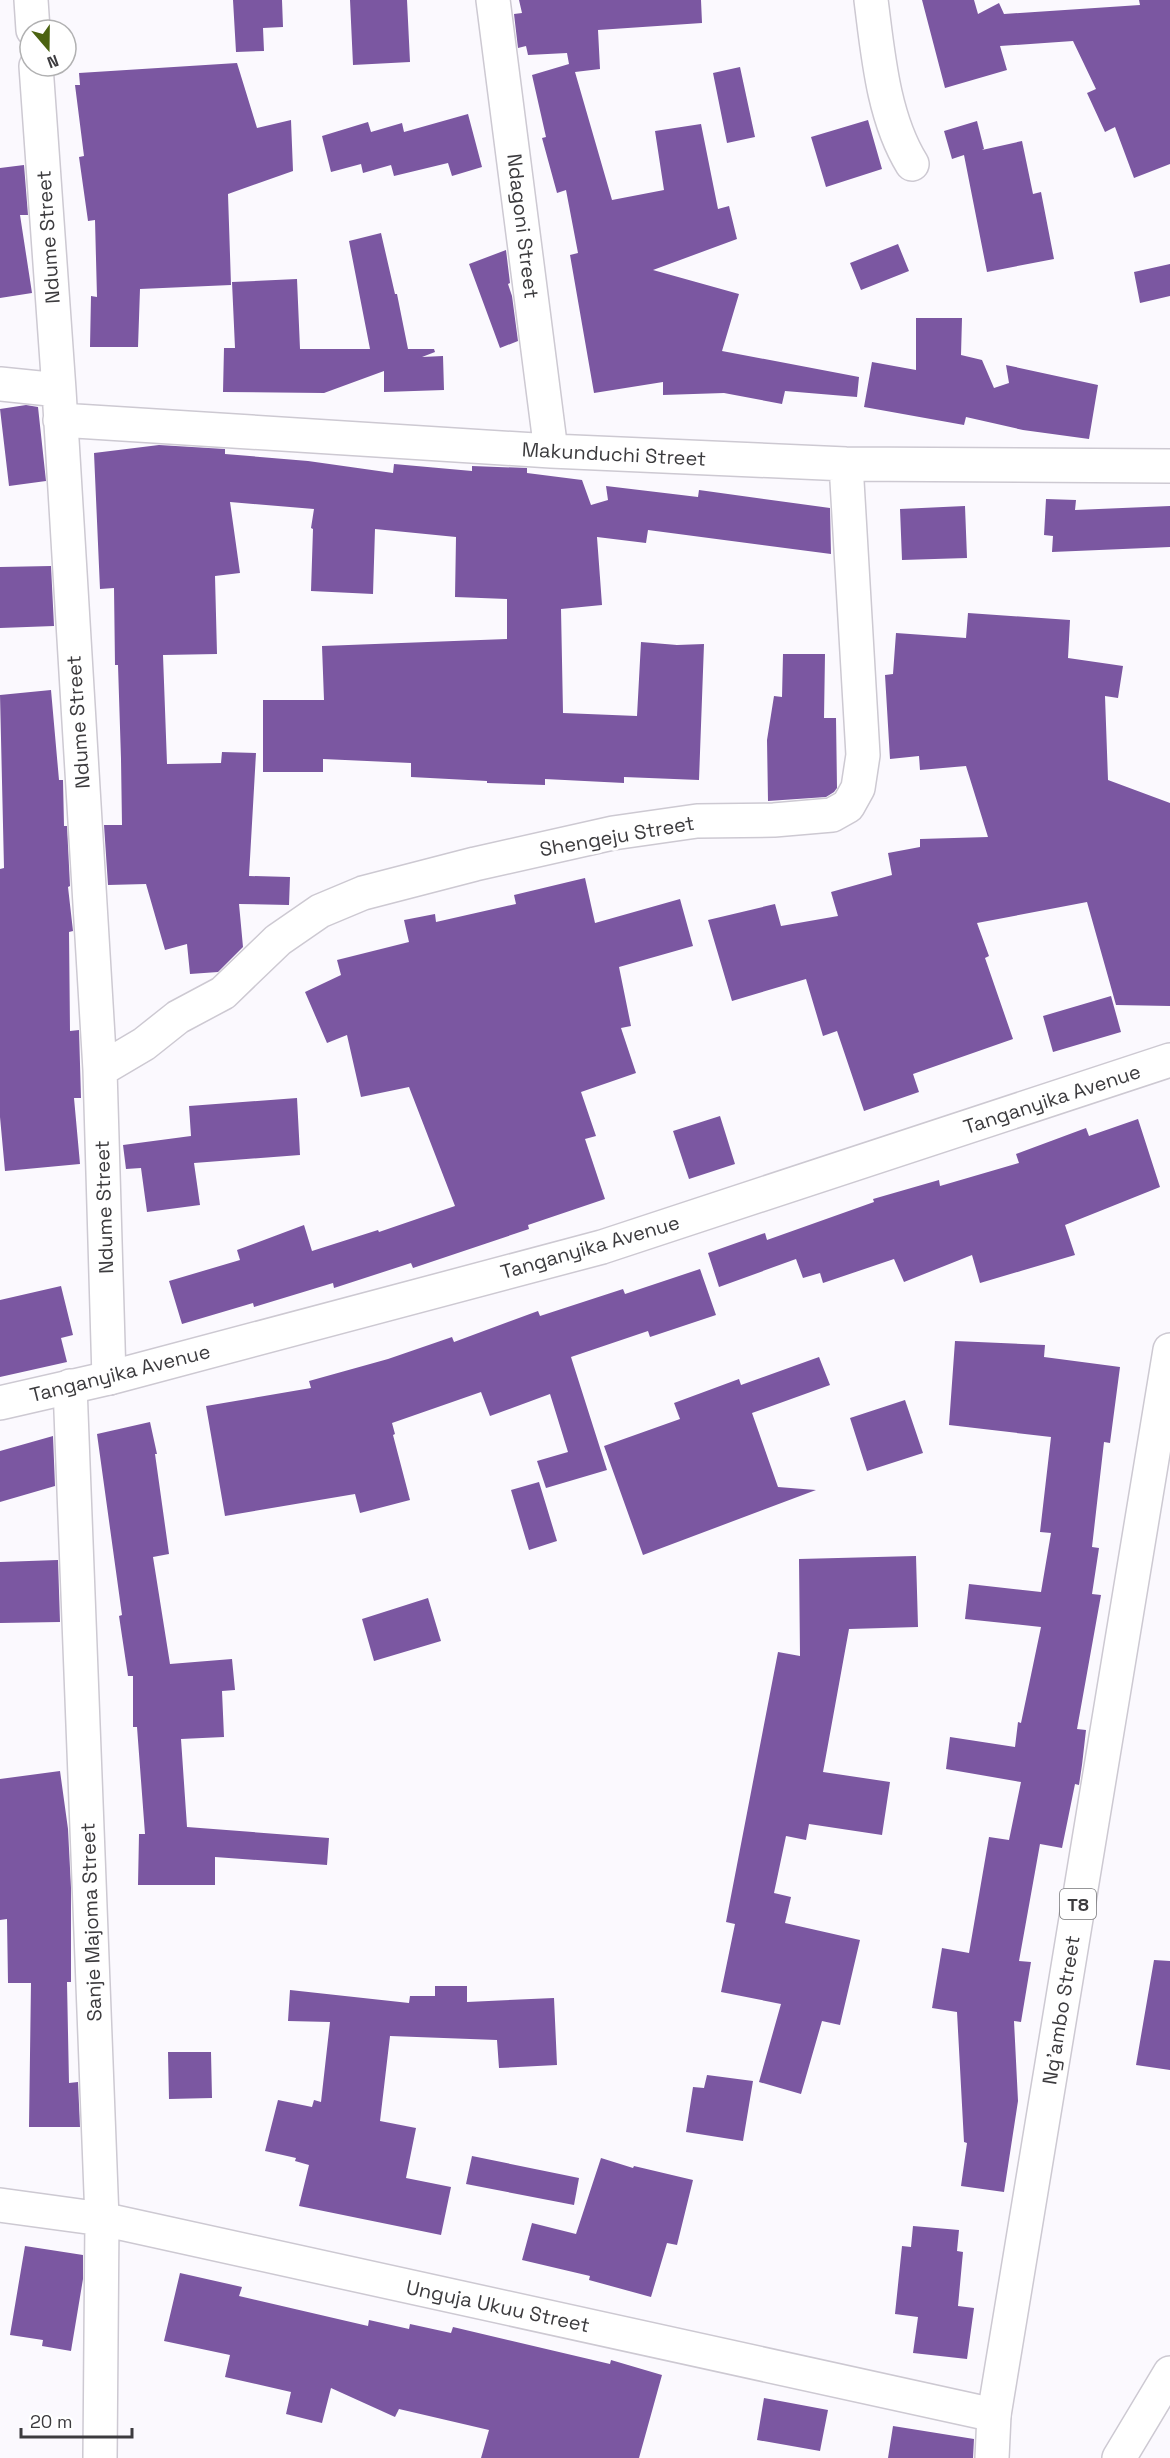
<svg xmlns="http://www.w3.org/2000/svg" width="1170" height="2458" font-family="'Space Grotesk',sans-serif">
  <style>
    .building { fill: #7b57a1 }
    .lines { fill: none; stroke-linecap: round; stroke-linejoin: round }
    .street-casing { stroke: #cdc9d2; stroke-width: 36 }
    .secondary-casing { stroke: #cdc9d2; stroke-width: 36 }
    .highway-casing { stroke: #cdc9d2; stroke-width: 36 }
    .street { stroke: #fff; stroke-width: 33 }
    .secondary { stroke: #fff; stroke-width: 33 }
    .highway { stroke: #fff; stroke-width: 33 }
    .labels { text-anchor: middle; dominant-baseline: central; stroke-width: 6; stroke-linejoin: round; paint-order: stroke }
    .shield { fill: #fff; stroke: #767678; stroke-width: 1.5 }
    .shield-label { font-size: 18px; font-weight: bold; fill: #3c3b3e }
    .street-label { font-size: 20px; fill: #3c3b3e; stroke: #fff }
  </style>
  <rect width="100%" height="100%" fill="#fbf9fe"/>
  <path class="building" d="M 233,0 L 282,0 L 283,27 L 263,28 L 264,51 L 236,52 Z
    M 350,0 L 407,0 L 410,62 L 353,65 Z
    M 519,0 L 701,0 L 702,23 L 598,30 L 600,69 L 575,72 L 612,200 L 664,190 L 655,131 L 701,124 L 718,209 L 729,206 L 737,239 L 653,270 L 739,294 L 722,351 L 859,377 L 857,397 L 785,391 L 782,404 L 724,393 L 663,395 L 663,382 L 594,393 L 570,255 L 578,253 L 566,190 L 557,193 L 542,138 L 546,137 L 532,75 L 569,64 L 567,53 L 528,55 L 526,46 L 518,48 L 514,14 L 522,13 Z
    M 922,0 L 974,0 L 978,14 L 999,3 L 1004,14 L 1140,5 L 1139,0 L 1170,0 L 1170,164 L 1134,178 L 1115,127 L 1105,132 L 1087,93 L 1096,89 L 1073,41 L 1000,46 L 1007,70 L 945,88 Z
    M 237,63 L 257,128 L 291,120 L 293,171 L 228,194 L 231,285 L 140,289 L 138,347 L 90,347 L 91,296 L 97,297 L 95,220 L 88,221 L 79,157 L 84,156 L 75,85 L 80,85 L 79,73 Z
    M 740,67 L 755,137 L 727,143 L 713,73 Z
    M 468,114 L 482,167 L 452,176 L 448,163 L 394,176 L 391,165 L 363,173 L 361,164 L 331,172 L 322,136 L 368,122 L 371,132 L 402,123 L 404,132 Z
    M 868,120 L 882,169 L 826,187 L 811,137 Z
    M 977,121 L 984,149 L 982,150 L 1022,141 L 1033,194 L 1041,192 L 1054,259 L 987,272 L 964,155 L 952,159 L 944,131 Z
    M 24,165 L 28,215 L 20,215 L 32,293 L 0,298 L 0,168 Z
    M 381,233 L 395,294 L 397,294 L 408,349 L 434,349 L 435,352 L 422,357 L 443,356 L 444,390 L 384,392 L 384,371 L 324,393 L 223,392 L 224,348 L 235,348 L 232,282 L 297,279 L 300,349 L 370,349 L 349,241 Z
    M 898,244 L 909,271 L 861,290 L 850,263 Z
    M 506,250 L 510,283 L 508,284 L 512,296 L 518,341 L 500,348 L 469,264 Z
    M 1170,264 L 1170,296 L 1140,303 L 1134,272 Z
    M 916,318 L 962,318 L 961,355 L 982,360 L 994,388 L 1009,383 L 1006,365 L 1098,385 L 1089,439 L 1023,430 L 966,417 L 964,425 L 864,407 L 872,362 L 916,370 Z
    M 26,405 L 38,407 L 46,481 L 9,486 L 0,409 Z
    M 159,445 L 225,449 L 225,454 L 308,461 L 393,473 L 394,464 L 472,471 L 472,466 L 527,468 L 527,473 L 582,480 L 591,505 L 608,500 L 606,486 L 698,497 L 699,490 L 830,508 L 831,554 L 648,530 L 646,543 L 597,537 L 602,605 L 561,609 L 563,713 L 637,716 L 641,642 L 677,645 L 704,644 L 699,780 L 624,777 L 624,783 L 545,779 L 545,785 L 487,783 L 487,781 L 411,777 L 411,763 L 323,759 L 323,772 L 263,772 L 263,700 L 324,700 L 322,646 L 507,639 L 507,599 L 455,597 L 456,537 L 375,529 L 373,594 L 311,591 L 313,529 L 311,528 L 314,509 L 230,502 L 240,573 L 215,576 L 217,654 L 163,655 L 167,764 L 221,763 L 222,752 L 256,753 L 249,876 L 290,877 L 289,905 L 239,904 L 243,947 L 218,972 L 190,974 L 187,944 L 165,950 L 146,884 L 108,885 L 104,825 L 122,825 L 121,759 L 118,665 L 115,665 L 114,588 L 100,589 L 94,453 Z
    M 1046,499 L 1076,500 L 1075,510 L 1170,506 L 1170,547 L 1052,552 L 1053,536 L 1044,535 Z
    M 965,506 L 967,558 L 902,560 L 900,509 Z
    M 51,566 L 54,626 L 0,628 L 0,567 Z
    M 968,613 L 1070,620 L 1068,658 L 1123,666 L 1118,698 L 1105,696 L 1108,780 L 1170,803 L 1170,1006 L 1116,1005 L 1087,902 L 977,923 L 989,956 L 985,958 L 1013,1039 L 913,1074 L 919,1092 L 864,1111 L 837,1031 L 823,1036 L 806,979 L 732,1001 L 708,920 L 775,904 L 781,926 L 838,916 L 831,892 L 892,875 L 888,853 L 920,847 L 920,839 L 988,837 L 966,766 L 920,770 L 919,756 L 890,759 L 885,675 L 893,674 L 896,633 L 966,638 Z
    M 783,654 L 825,654 L 824,718 L 836,718 L 837,788 L 834,792 L 826,797 L 768,801 L 767,740 L 774,696 L 782,697 Z
    M 51,690 L 59,780 L 63,780 L 64,826 L 67,826 L 70,886 L 68,887 L 73,931 L 69,932 L 70,1031 L 79,1030 L 81,1098 L 74,1098 L 80,1164 L 5,1171 L 0,1117 L 0,869 L 4,868 L 0,695 Z
    M 585,878 L 595,923 L 680,899 L 693,946 L 619,967 L 631,1026 L 621,1028 L 636,1073 L 581,1092 L 596,1136 L 585,1139 L 605,1199 L 528,1225 L 529,1229 L 413,1268 L 411,1263 L 334,1288 L 333,1283 L 254,1307 L 253,1303 L 182,1324 L 169,1281 L 240,1260 L 237,1250 L 304,1225 L 312,1251 L 378,1230 L 379,1232 L 455,1206 L 409,1087 L 361,1097 L 347,1035 L 327,1043 L 305,992 L 341,975 L 337,960 L 409,942 L 404,920 L 435,914 L 436,922 L 516,904 L 514,895 Z
    M 1111,996 L 1121,1032 L 1053,1052 L 1043,1016 Z
    M 297,1098 L 300,1155 L 194,1163 L 200,1205 L 147,1212 L 141,1168 L 126,1169 L 123,1145 L 191,1136 L 189,1106 Z
    M 720,1116 L 735,1164 L 689,1179 L 673,1131 Z
    M 1138,1119 L 1160,1187 L 1065,1225 L 1075,1255 L 980,1283 L 972,1255 L 904,1282 L 894,1259 L 823,1283 L 820,1273 L 803,1278 L 796,1259 L 719,1287 L 708,1253 L 765,1233 L 767,1240 L 874,1202 L 873,1199 L 939,1180 L 940,1186 L 1019,1163 L 1016,1154 L 1086,1128 L 1089,1136 Z
    M 700,1269 L 716,1315 L 650,1337 L 648,1331 L 571,1357 L 607,1470 L 546,1488 L 537,1461 L 568,1452 L 550,1394 L 490,1416 L 481,1392 L 392,1423 L 395,1434 L 393,1435 L 410,1500 L 360,1513 L 355,1494 L 225,1516 L 206,1406 L 311,1388 L 309,1381 L 388,1359 L 452,1337 L 454,1342 L 538,1311 L 540,1316 L 623,1289 L 625,1294 Z
    M 61,1286 L 73,1335 L 61,1338 L 67,1362 L 0,1377 L 0,1300 Z
    M 955,1341 L 1045,1345 L 1044,1357 L 1120,1367 L 1110,1443 L 1104,1442 L 1092,1547 L 1099,1548 L 1092,1594 L 1101,1595 L 1077,1729 L 1086,1730 L 1082,1765 L 1079,1785 L 1075,1784 L 1062,1848 L 1040,1844 L 1019,1961 L 1031,1962 L 1021,2022 L 1014,2021 L 1018,2101 L 1004,2192 L 961,2186 L 967,2143 L 964,2142 L 957,2012 L 932,2008 L 942,1948 L 969,1953 L 989,1837 L 1009,1840 L 1021,1782 L 946,1769 L 950,1737 L 1015,1747 L 1018,1722 L 1021,1723 L 1041,1627 L 965,1619 L 969,1584 L 1041,1592 L 1051,1533 L 1040,1532 L 1051,1437 L 949,1425 Z
    M 819,1357 L 830,1385 L 752,1413 L 778,1487 L 816,1490 L 643,1555 L 604,1446 L 680,1419 L 674,1403 L 739,1379 L 741,1385 Z
    M 905,1400 L 923,1453 L 867,1471 L 850,1418 Z
    M 150,1422 L 157,1454 L 155,1454 L 169,1554 L 153,1557 L 170,1664 L 232,1659 L 235,1690 L 222,1691 L 224,1737 L 181,1739 L 187,1827 L 329,1838 L 327,1865 L 215,1857 L 215,1885 L 138,1885 L 139,1834 L 145,1834 L 137,1727 L 133,1727 L 133,1676 L 128,1676 L 119,1616 L 122,1615 L 97,1434 Z
    M 53,1436 L 55,1486 L 0,1502 L 0,1451 Z
    M 539,1482 L 557,1541 L 529,1550 L 511,1490 Z
    M 916,1556 L 918,1627 L 849,1629 L 823,1772 L 890,1782 L 882,1835 L 809,1824 L 806,1840 L 786,1836 L 774,1893 L 791,1897 L 785,1923 L 860,1940 L 840,2025 L 822,2021 L 801,2094 L 759,2082 L 781,2004 L 721,1992 L 735,1924 L 726,1922 L 778,1652 L 800,1656 L 799,1559 Z
    M 58,1560 L 60,1622 L 0,1623 L 0,1562 Z
    M 428,1598 L 441,1641 L 374,1661 L 362,1619 Z
    M 60,1771 L 68,1829 L 71,1888 L 71,1982 L 67,1982 L 69,2083 L 78,2082 L 80,2127 L 29,2127 L 31,1983 L 8,1983 L 7,1919 L 0,1920 L 0,1779 Z
    M 1154,1960 L 1170,1961 L 1170,2070 L 1136,2065 Z
    M 435,1986 L 467,1986 L 467,2002 L 554,1998 L 557,2065 L 499,2068 L 497,2040 L 390,2036 L 380,2121 L 416,2128 L 406,2178 L 451,2187 L 441,2235 L 299,2206 L 309,2165 L 295,2161 L 296,2158 L 265,2151 L 278,2100 L 312,2107 L 314,2100 L 321,2102 L 330,2022 L 288,2021 L 290,1990 L 409,2003 L 410,1996 L 435,1996 Z
    M 168,2052 L 211,2052 L 212,2098 L 169,2099 Z
    M 707,2075 L 753,2081 L 743,2141 L 686,2132 L 693,2087 L 704,2088 Z
    M 472,2156 L 579,2178 L 574,2205 L 466,2184 Z
    M 601,2158 L 633,2168 L 634,2166 L 693,2180 L 677,2245 L 667,2243 L 651,2297 L 589,2280 L 590,2276 L 522,2260 L 532,2223 L 576,2234 Z
    M 913,2226 L 959,2230 L 957,2251 L 963,2252 L 958,2306 L 974,2308 L 967,2359 L 913,2353 L 918,2317 L 895,2314 L 902,2246 L 911,2247 Z
    M 25,2246 L 83,2255 L 83,2279 L 71,2351 L 42,2346 L 43,2340 L 10,2335 Z
    M 180,2273 L 242,2287 L 239,2296 L 368,2326 L 369,2320 L 409,2329 L 410,2324 L 451,2333 L 453,2327 L 610,2364 L 611,2360 L 662,2375 L 639,2458 L 481,2458 L 489,2430 L 399,2409 L 395,2417 L 331,2388 L 322,2423 L 286,2414 L 291,2392 L 225,2377 L 230,2355 L 164,2341 Z
    M 764,2398 L 828,2410 L 820,2451 L 757,2440 Z
    M 893,2426 L 974,2439 L 973,2458 L 888,2458 Z"/>
  <g class="lines">
    <defs>
      <path id="street" d="M 31,0 L 33,30
        M 493,0 L 551,451
        M 871,0 C 878,54 883,117 912,164
        M 36,66 L 59,390 L 100,1070 L 109,1378
        M 0,384 L 59,390
        M 60,420 L 551,451 L 846,464 L 1170,466
        M 100,1070 L 144,1044 L 178,1017 L 223,993 L 278,940 L 320,911 L 363,893 L 475,864 L 613,833 L 697,821 L 774,820 L 832,815 L 848,806 L 858,788 L 863,755 L 846,464
        M 70,1386 L 102,2219 L 100,2458
        M 0,2205 L 102,2219 L 994,2415
        M 1119,2458 L 1170,2373"/>
      <path id="secondary" d="M 0,1403 L 109,1378 L 602,1247 L 1170,1060"/>
      <path id="highway" d="M 992,2458 L 994,2415 L 1170,1350"/>
    </defs>
    <use href="#street" class="street-casing"/>
    <use href="#secondary" class="secondary-casing"/>
    <use href="#highway" class="highway-casing"/>
    <use href="#street" class="street"/>
    <use href="#secondary" class="secondary"/>
    <use href="#highway" class="highway"/>
  </g>
  <g class="labels">
    <rect class="shield" x="1060" y="1889" width="36" height="30" rx="4.5"/>
    <g class="shield-label">
      <text x="1078" y="1904">T8</text>
    </g>
    <g class="street-label">
      <text transform="translate(523 226) rotate(83)">Ndagoni Street</text>
      <text transform="translate(48 237) rotate(-94)">Ndume Street</text>
      <text transform="translate(614 454) rotate(3)">Makunduchi Street</text>
      <text transform="translate(78 722) rotate(-94)">Ndume Street</text>
      <text transform="translate(617 836) rotate(-10)">Shengeju Street</text>
      <text transform="translate(1052 1099) rotate(-18)">Tanganyika Avenue</text>
      <text transform="translate(104 1207) rotate(-92)">Ndume Street</text>
      <text transform="translate(590 1247) rotate(-16)">Tanganyika Avenue</text>
      <text transform="translate(120 1373) rotate(-14)">Tanganyika Avenue</text>
      <text transform="translate(91 1922) rotate(-92)">Sanje Majoma Street</text>
      <text transform="translate(1061 2010) rotate(-81)">Ng’ambo Street</text>
      <text transform="translate(498 2306) rotate(12)">Unguja Ukuu Street</text>
    </g>
  </g>
  <g transform="translate(48 48) rotate(160)"><circle r="28" fill="#ffffff" stroke="#b1b1b2" stroke-width="1.5"/>
  <path d="M0-4.5L10 22L0 15L-10 22Z" fill="#4b6311"/>
  <text y="-9" font-size="16" font-weight="bold" text-anchor="middle" fill="#3c3b3e">N</text>
  </g>
  <path d="M21 2428v9h111v-9" fill="none" stroke="#3c3b3e" stroke-width="3"/>
  <text x="30" y="2428" font-size="18" fill="#3c3b3e" stroke="#ffffff" stroke-width="4.5" paint-order="stroke">20 m</text>
</svg>
